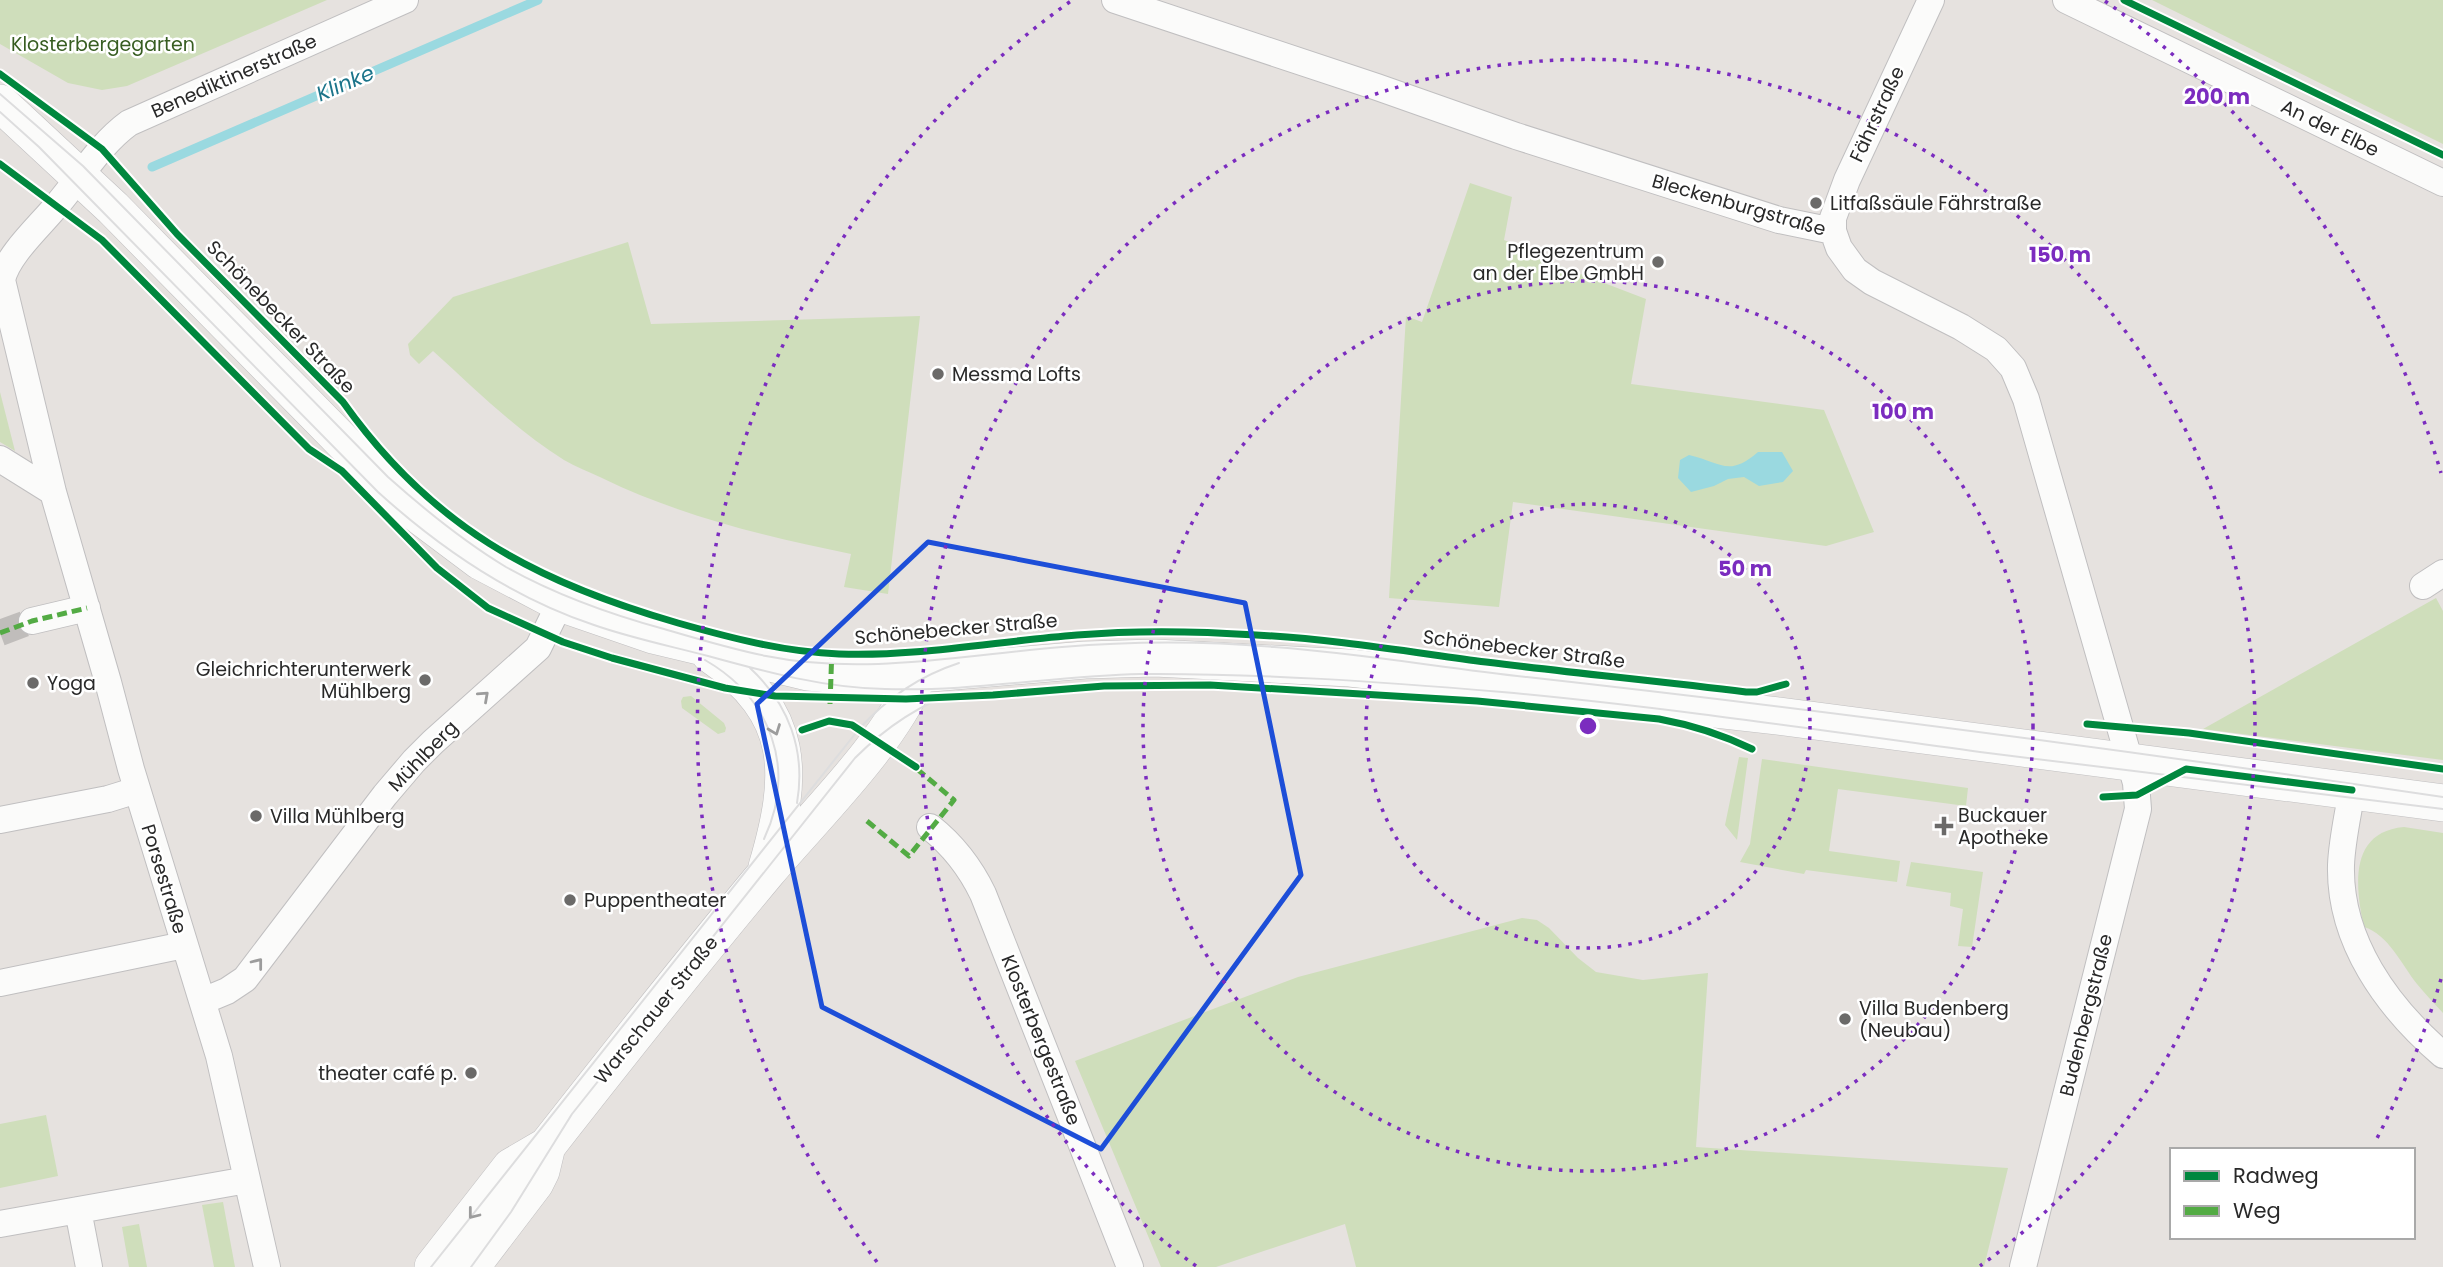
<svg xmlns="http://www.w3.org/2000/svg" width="2443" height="1267" font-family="Poppins,sans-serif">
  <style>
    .green { fill: #cfdebb }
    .water { fill: #9ad9e0 }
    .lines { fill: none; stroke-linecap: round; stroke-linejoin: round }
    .stream { stroke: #9ad9e0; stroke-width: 9 }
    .minor-tunnel { stroke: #c0bdbb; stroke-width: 26; stroke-dasharray: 26 13; stroke-linecap: butt }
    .minor-casing { stroke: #c0bfc0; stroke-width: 28 }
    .secondary-casing { stroke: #c0bfc0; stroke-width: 38 }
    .minor { stroke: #fbfbfa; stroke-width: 26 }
    .secondary { stroke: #fbfbfa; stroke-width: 37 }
    .tram { stroke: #ddddde; stroke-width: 2 }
    .quiet { stroke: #53ab44; stroke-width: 5; stroke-dasharray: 10 5; stroke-linecap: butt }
    .cycleway-casing { stroke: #fff; stroke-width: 11 }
    .cycleway { stroke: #00873e; stroke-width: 7 }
    .oneway { stroke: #9c9c9c }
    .marked { fill: none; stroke: #1d4ed8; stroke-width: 5; stroke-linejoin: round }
    .ring { fill: none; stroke: #7b2cbf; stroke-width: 3.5; stroke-dasharray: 3.5 7 }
    .poi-dot { fill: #6b6a69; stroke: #fff; stroke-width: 2.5 }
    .labels { text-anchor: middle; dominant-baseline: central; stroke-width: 5; stroke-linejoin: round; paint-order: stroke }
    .park-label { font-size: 19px; fill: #375d21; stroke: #fff }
    .street-label { font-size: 19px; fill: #292929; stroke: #fff }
    .poi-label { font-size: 19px; fill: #292929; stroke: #fff; text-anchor: start }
    .water-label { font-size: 21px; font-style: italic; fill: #1b748a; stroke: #fff }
    .centre { fill: #7b2cbf; stroke: #fff; stroke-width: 3.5 }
    .ring-label { font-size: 21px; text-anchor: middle; font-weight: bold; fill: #7b2cbf; stroke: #fff; stroke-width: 5; stroke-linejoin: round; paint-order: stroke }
  </style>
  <rect width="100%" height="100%" fill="#e6e2df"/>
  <path class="green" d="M 0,0 L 327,0 L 127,86 L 102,90 L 68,83 L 0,44 Z
    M 2152,0 L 2443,0 L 2443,144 Z
    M 1470,183 L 1512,197 L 1504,240 L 1519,246 L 1518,250 L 1646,299 L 1631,384 L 1824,410 L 1874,532 L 1826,546 L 1513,502 L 1499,607 L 1389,598 L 1406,316 L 1422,322 Z
    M 628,242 L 651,324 L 920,316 L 888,594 L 844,587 L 851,554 C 767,537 680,516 602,478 C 590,472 576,467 564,460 C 517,431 474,388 433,351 L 419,364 L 410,355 L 408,344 L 453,297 Z
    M 0,392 L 15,451 L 0,442 Z
    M 2436,598 L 2443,611 L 2443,760 L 2203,729 Z
    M 691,696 L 724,723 L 726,728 L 725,732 L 718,734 L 682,708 L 681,701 L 683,697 Z
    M 1739,757 L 1748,758 L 1737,840 L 1725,825 Z
    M 1762,759 L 1968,788 L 1966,806 L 1838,789 L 1829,851 L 1900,861 L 1897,882 L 1806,870 L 1804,874 L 1740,862 L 1750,844 Z
    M 2404,827 L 2443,833 L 2443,1013 C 2434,1003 2425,994 2417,984 C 2402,965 2388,934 2364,927 C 2355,886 2349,832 2404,827 Z
    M 1911,862 L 1983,872 L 1972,947 L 1958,946 L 1963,909 L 1950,906 L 1951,893 L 1906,886 Z
    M 1522,918 L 1537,920 L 1549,928 L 1578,958 L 1596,972 L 1643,980 L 1708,973 L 1696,1147 L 2008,1168 L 1984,1267 L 1356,1267 L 1345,1224 L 1216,1267 L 1161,1267 L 1075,1061 L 1298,977 Z
    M 46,1115 L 58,1176 L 0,1188 L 0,1124 Z
    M 223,1202 L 235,1267 L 214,1267 L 202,1205 Z
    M 139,1224 L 147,1267 L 129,1267 L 122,1227 Z"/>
  <path class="water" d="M 1758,452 L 1782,452 L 1793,471 L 1783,482 L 1759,486 L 1744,477 L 1728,479 L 1714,486 L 1691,492 L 1678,478 L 1680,460 L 1689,455 C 1721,462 1728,478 1758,452 Z"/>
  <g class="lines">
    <path class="stream" d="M 152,167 L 538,0"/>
    <path class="minor-tunnel" d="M 0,633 L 32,621"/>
    <defs>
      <path id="minor" d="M 1115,0 L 1377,87 L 1516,136 L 1779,220 L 1833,231 L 1839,248 L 1855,270 L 1872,282 L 1961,327 L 1996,349 L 2013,368 L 2026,399 L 2136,783 L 2138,809 L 2023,1267
        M 2066,0 L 2443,183
        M 1833,231 L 1833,218 L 1847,180 L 1931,0
        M 0,459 L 53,492
        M 2423,586 L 2443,573
        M 32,621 L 87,608
        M 2352,790 C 2348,815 2342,840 2341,865 C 2339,941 2387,1007 2443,1055
        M 0,820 L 108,799 L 137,790
        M 930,827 C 954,846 970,867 983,894 L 1130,1267
        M 0,983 L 184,945
        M 203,1001 L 227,991 L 245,979 L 385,795 L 414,761 L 433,742 L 538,648 L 560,603
        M 78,1210 L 89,1267
        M 0,1224 L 247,1180
        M 267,1267 L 219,1056 L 131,769 L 108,682 L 53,492 L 2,280 C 7,255 41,225 57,205 C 80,178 100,144 129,123 L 405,0"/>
      <path id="secondary" d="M 0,103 L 113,208 L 404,504 L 480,561 L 560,603 L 653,635 L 808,672 L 863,677 L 895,676 L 1085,660 L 1155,658 L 1350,668 L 1778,716 L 2443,803
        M 710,654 C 797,713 794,775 767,867
        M 433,1267 L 511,1167 L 547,1146
        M 471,1267 L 535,1183 L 541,1171 L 547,1146 C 619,1054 692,962 767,872 C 816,814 889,744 918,675"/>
    </defs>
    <use href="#minor" class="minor-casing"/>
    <use href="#secondary" class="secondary-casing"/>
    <use href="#minor" class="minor"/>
    <use href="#secondary" class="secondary"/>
    <path class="tram" d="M 0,94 L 83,166 L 388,477 C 425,510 463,541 506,567 C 556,595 609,614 664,629 C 698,639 731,649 766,656 C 865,676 963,655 1062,647 C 1132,641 1204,641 1274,647 C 1359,653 1443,668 1527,677 C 1833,711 2139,752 2443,797
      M 0,112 L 39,147 L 378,492 C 442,550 513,598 594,625 C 631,638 670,646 708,656 C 766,672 825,688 885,689 C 970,692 1055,676 1140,674 C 1260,673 1382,682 1502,692 C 1665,707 1826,731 1988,753 C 2140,772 2292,789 2443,809
      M 705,660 C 771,698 797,769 764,839
      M 750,668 C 789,704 806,751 797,803
      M 431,1267 L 859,729 C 887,698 919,676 959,663
      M 471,1267 L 511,1212 L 572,1114 L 855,758 C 885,728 918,705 959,691"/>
    <path class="quiet" d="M 0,633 L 32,621 L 87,608
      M 830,704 L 832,648
      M 867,821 L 909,856 L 954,800 L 911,764"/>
    <defs>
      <path id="cycleway" d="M 2124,0 L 2443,155
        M 0,74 L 102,149 L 177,234 L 343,402 C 432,527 533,581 678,623 C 731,638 784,652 839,654 C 918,657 998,641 1077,635 C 1136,630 1197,631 1256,635 C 1333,639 1410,652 1486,662 C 1572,673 1659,681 1746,692 L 1757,692 L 1786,684
        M 0,164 L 102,240 L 309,449 L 342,471 L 437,568 L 488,608 L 563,642 L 612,658 L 725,688 L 775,696 L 906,699 L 993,695 L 1104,686 L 1210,685 L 1477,701 L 1659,719 C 1692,725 1721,734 1752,749
        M 2087,724 L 2189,733 L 2443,769
        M 802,730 L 829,721 L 852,725 L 916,767
        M 2103,797 L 2137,795 L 2186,769 L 2352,790"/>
    </defs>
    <use href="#cycleway" class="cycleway-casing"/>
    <use href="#cycleway" class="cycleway"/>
  </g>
  <defs><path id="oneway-chevron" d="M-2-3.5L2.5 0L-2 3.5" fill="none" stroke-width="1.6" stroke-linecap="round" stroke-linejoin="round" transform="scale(1.75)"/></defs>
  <g class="oneway">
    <use href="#oneway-chevron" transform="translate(484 696) rotate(-42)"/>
    <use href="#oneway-chevron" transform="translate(775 730) rotate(69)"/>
    <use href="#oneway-chevron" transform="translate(258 963) rotate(-52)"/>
    <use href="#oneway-chevron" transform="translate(473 1214) rotate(128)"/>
  </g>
  <path class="marked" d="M 928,542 L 1245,603 L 1301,875 L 1101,1149 L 822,1007 L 757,704 Z"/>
  <g class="ring">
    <circle cx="1588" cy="726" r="222"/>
    <circle cx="1588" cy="726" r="445"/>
    <path d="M1196 1266A667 667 0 1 1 1980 1266"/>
    <path d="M2441 979A890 890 0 0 1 2374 1144M877 1262A890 890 0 0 1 1071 1M2105 1A890 890 0 0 1 2441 473"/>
  </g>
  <g class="poi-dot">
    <circle cx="1816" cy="203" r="7"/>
    <circle cx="1658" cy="262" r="7"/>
    <circle cx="938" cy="374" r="7"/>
    <circle cx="425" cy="680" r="7"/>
    <circle cx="33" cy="683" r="7"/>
    <circle cx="256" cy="816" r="7"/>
    <path d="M1940.5 815.5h7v7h7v7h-7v7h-7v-7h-7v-7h7z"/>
    <circle cx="570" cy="900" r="7"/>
    <circle cx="1845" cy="1019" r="7"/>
    <circle cx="471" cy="1073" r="7"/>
  </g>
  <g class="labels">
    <g class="park-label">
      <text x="103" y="44">Klosterbergegarten</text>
    </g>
    <g class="street-label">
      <text transform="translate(234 76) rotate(-24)">Benediktinerstraße</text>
      <text transform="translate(1877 114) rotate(-65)">Fährstraße</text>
      <text transform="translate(2330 128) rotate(26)">An der Elbe</text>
      <text transform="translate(1739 205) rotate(16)">Bleckenburgstraße</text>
      <text transform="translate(281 317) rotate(46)">Schönebecker Straße</text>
      <text transform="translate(956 629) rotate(-5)">Schönebecker Straße</text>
      <text transform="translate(1524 649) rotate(7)">Schönebecker Straße</text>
      <text transform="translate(423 756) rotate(-46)">Mühlberg</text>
      <text transform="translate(164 879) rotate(73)">Porsestraße</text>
      <text transform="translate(656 1010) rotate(-51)">Warschauer Straße</text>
      <text transform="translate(2086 1015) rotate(-76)">Budenbergstraße</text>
      <text transform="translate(1041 1040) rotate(68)">Klosterbergestraße</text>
    </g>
    <g class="poi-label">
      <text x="1830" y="203">Litfaßsäule Fährstraße</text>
      <text x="1644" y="251" text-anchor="end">Pflegezentrum<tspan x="1644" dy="22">an der Elbe GmbH</tspan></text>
      <text x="952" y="374">Messma Lofts</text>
      <text x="411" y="669" text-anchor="end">Gleichrichterunterwerk<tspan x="411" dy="22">Mühlberg</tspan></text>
      <text x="47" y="683">Yoga</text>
      <text x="1958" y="815">Buckauer<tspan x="1958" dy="22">Apotheke</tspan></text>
      <text x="270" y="816">Villa Mühlberg</text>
      <text x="584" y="900">Puppentheater</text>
      <text x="1859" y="1008">Villa Budenberg<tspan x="1859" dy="22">(Neubau)</tspan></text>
      <text x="457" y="1073" text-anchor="end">theater café p.</text>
    </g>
    <g class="water-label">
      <text transform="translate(345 83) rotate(-23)">Klinke</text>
    </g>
  </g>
  <circle cx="1588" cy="726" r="10" class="centre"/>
  <g class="ring-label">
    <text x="2217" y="104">200 m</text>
    <text x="2060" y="262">150 m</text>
    <text x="1903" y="419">100 m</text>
    <text x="1745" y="576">50 m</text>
  </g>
  <rect x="2170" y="1148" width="245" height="91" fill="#ffffff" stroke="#a9a9a9" stroke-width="2"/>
  <rect x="2184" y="1171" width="35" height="10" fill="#00873e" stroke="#a9a9a9" stroke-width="2"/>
  <text x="2233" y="1183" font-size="21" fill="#292929">Radweg</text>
  <rect x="2184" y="1206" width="35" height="10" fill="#53ab44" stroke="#a9a9a9" stroke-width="2"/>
  <text x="2233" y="1218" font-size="21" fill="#292929">Weg</text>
</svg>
